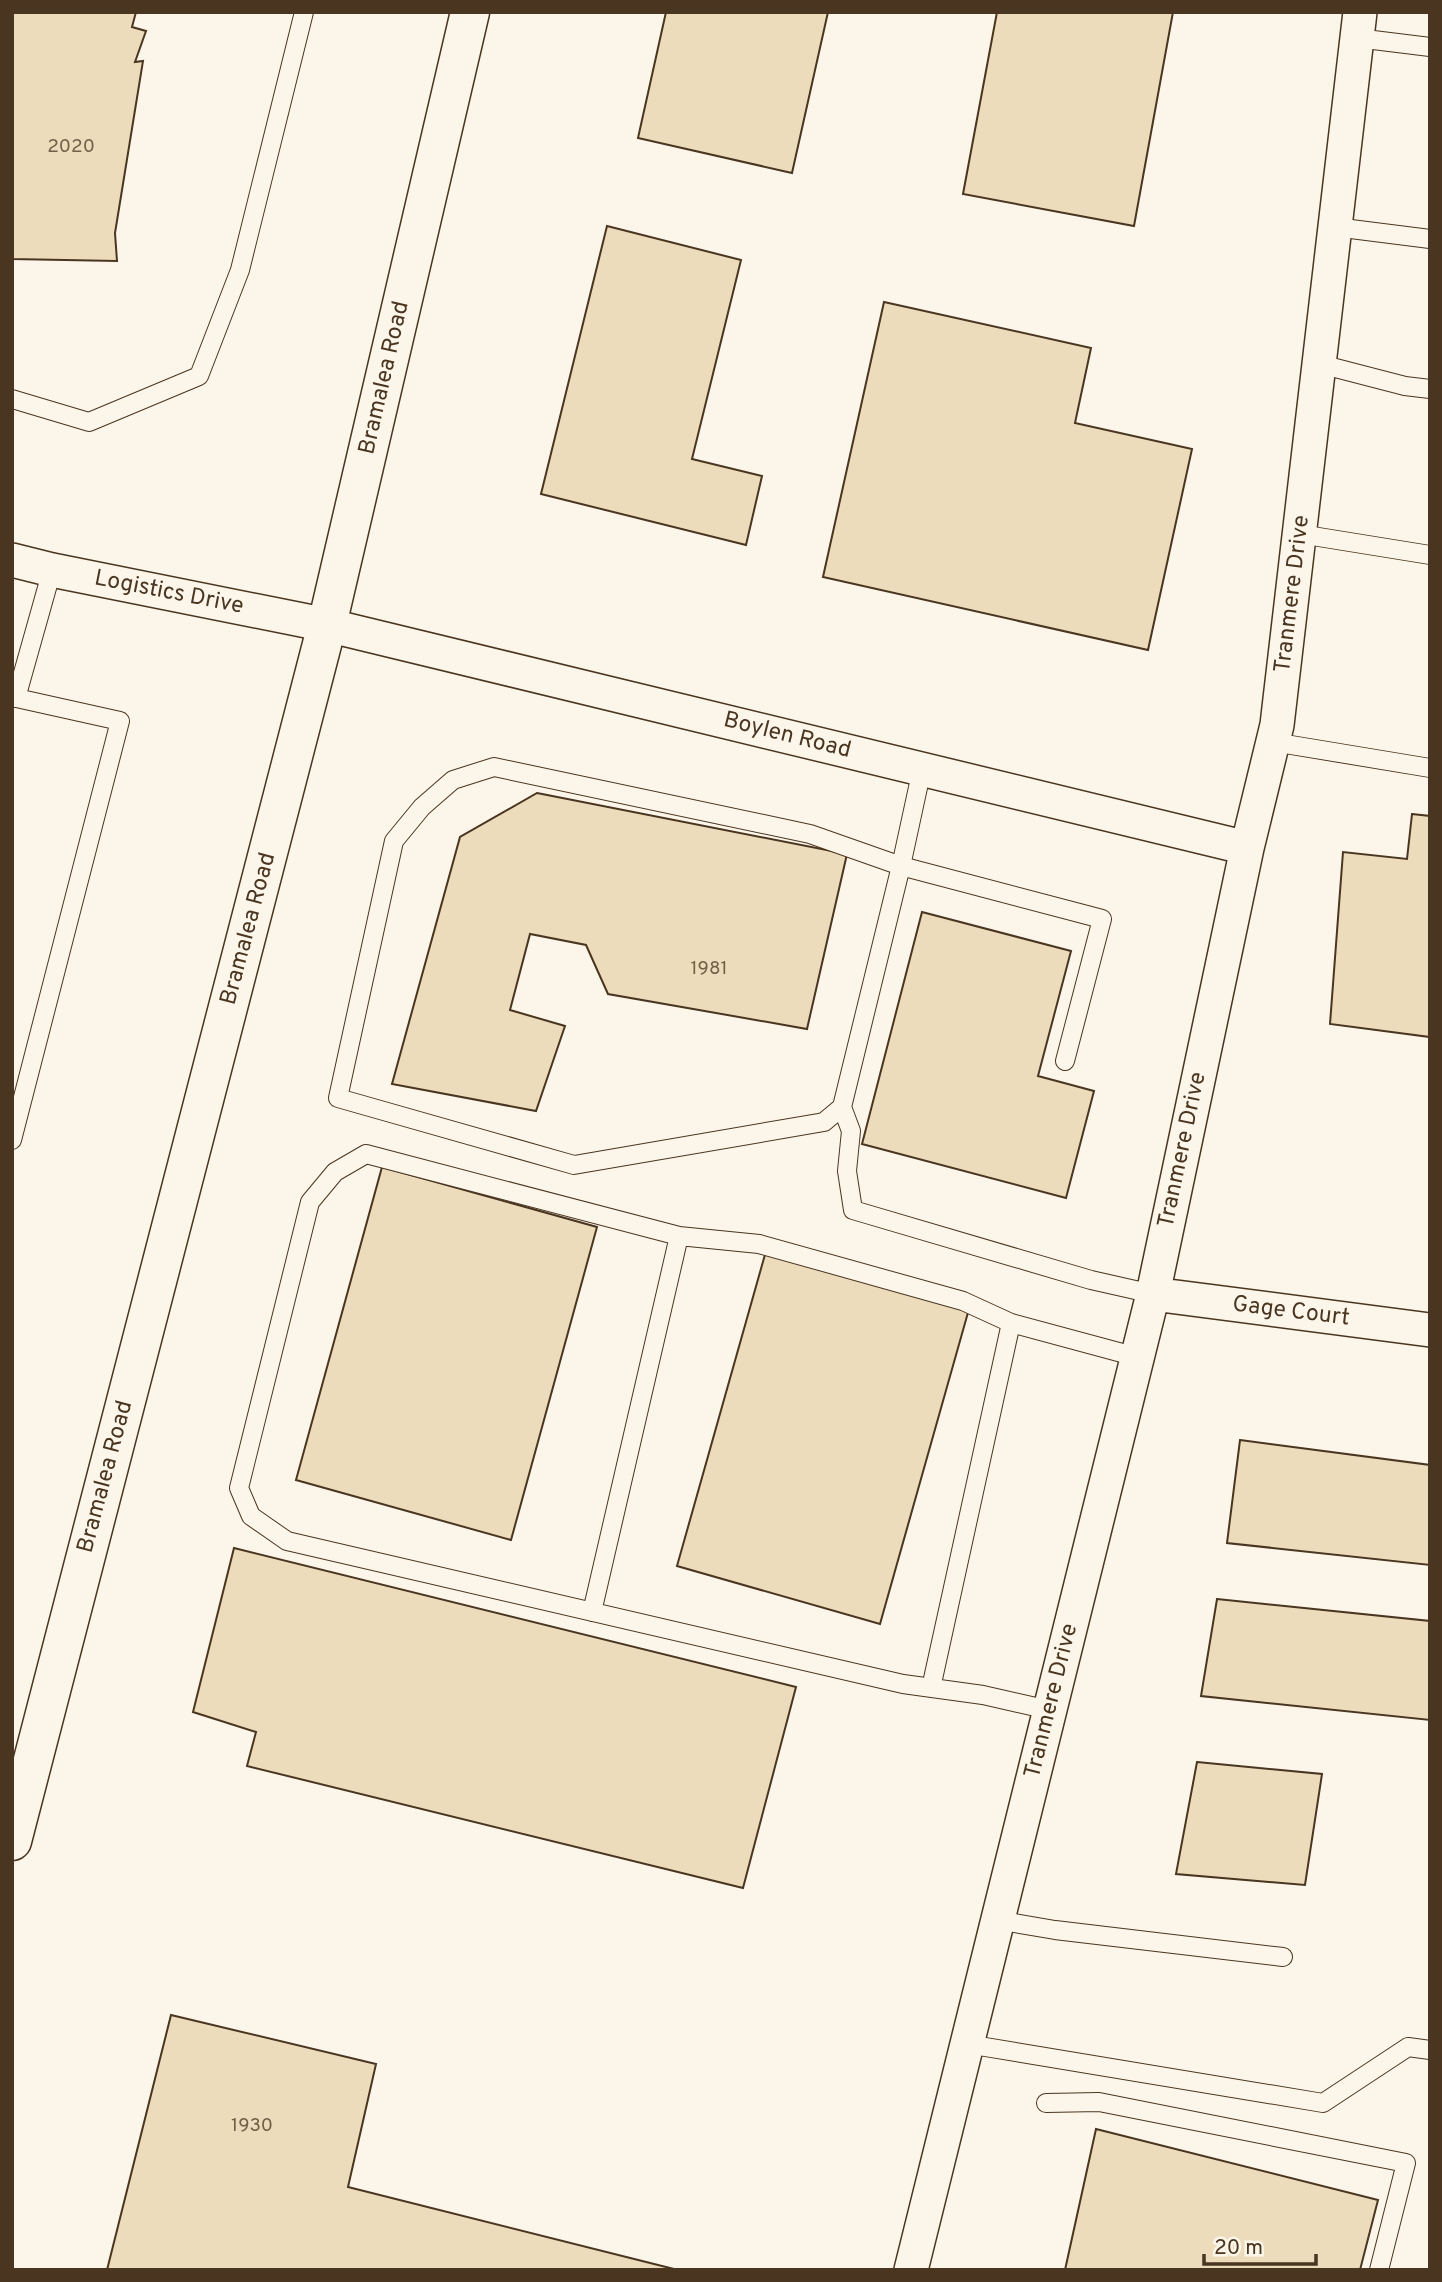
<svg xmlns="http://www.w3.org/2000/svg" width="1442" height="2282" font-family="Overpass,sans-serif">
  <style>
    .building { fill: #ecdcbc; stroke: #4a3520; stroke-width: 2 }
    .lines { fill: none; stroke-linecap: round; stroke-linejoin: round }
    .lane-casing { stroke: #4a3520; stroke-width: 20 }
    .street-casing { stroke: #4a3520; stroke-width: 36 }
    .secondary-casing { stroke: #4a3520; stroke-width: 41 }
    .lane { stroke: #fbf6e9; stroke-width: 18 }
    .street { stroke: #fbf6e9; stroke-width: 33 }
    .secondary { stroke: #fbf6e9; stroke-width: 38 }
    .labels { text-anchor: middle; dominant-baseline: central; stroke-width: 5; stroke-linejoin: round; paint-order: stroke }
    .number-label { font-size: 19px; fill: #725f47 }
    .street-label { font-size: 23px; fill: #4a3520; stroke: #fbf6e9 }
  </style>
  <rect width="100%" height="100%" fill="#fbf6e9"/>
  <path class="building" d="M 12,12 L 136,12 L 132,27 L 146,31 L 135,62 L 143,61 L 115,233 L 117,261 L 12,259 Z
    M 666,12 L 828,12 L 792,173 L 638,138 Z
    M 997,12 L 1173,12 L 1134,226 L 963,194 Z
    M 607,226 L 741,260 L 692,459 L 762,476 L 746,545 L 541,494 Z
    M 884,302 L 1091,348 L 1075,423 L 1192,449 L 1148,650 L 823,577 Z
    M 537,793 L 847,854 L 807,1029 L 608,994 L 586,945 L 530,934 L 510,1010 L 565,1026 L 536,1111 L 392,1084 L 460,837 Z
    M 1412,814 L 1430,816 L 1430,1037 L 1330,1024 L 1343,852 L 1407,859 Z
    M 922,912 L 1071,951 L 1038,1076 L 1094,1091 L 1066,1198 L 862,1144 Z
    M 382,1167 L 597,1227 L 511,1540 L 296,1480 Z
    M 766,1251 L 969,1309 L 880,1624 L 677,1566 Z
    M 1240,1440 L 1430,1465 L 1430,1565 L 1227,1543 Z
    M 234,1548 L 796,1687 L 743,1888 L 247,1766 L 256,1732 L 193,1712 Z
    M 1217,1599 L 1430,1621 L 1430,1720 L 1201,1696 Z
    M 1197,1762 L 1322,1774 L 1305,1885 L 1176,1874 Z
    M 171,2015 L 376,2064 L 348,2187 L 678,2270 L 107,2270 Z
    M 1096,2129 L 1378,2200 L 1360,2270 L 1065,2270 Z"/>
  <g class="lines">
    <defs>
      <path id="lane" d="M 1357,38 L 1430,47
        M 1335,227 L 1430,239
        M 1320,364 L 1405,386 L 1430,389
        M 12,399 L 89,422 L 199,376 L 240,270 L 304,12
        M 1300,534 L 1430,555
        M 12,697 L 120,721 L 12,1140
        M 16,698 L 52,570
        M 1273,742 L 1430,768
        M 922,769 L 901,866 L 810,834 L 494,767 L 453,780 L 422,807 L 394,841 L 338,1098 L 574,1165 L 824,1122 L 842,1107 L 901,866 L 1102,919 L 1065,1061
        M 842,1107 L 851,1131 L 847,1171 L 853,1210 L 1091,1280 L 1153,1294
        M 592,1612 L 679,1236
        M 931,1688 L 1011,1323
        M 1049,1710 L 983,1695 L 903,1684 L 287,1541 L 251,1516 L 239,1488 L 310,1202 L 335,1172 L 366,1154 L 679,1236 L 759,1244 L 963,1301 L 1011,1323 L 1137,1357
        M 997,1920 L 1055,1930 L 1283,1957
        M 967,2044 L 1323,2103 L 1408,2047 L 1430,2050
        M 1046,2103 L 1099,2102 L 1406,2163 L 1379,2270"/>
      <path id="street" d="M 12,560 L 52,570 L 327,625 L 1247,848
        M 1153,1294 L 1430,1330
        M 911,2270 L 1153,1294 L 1247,848 L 1277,725 L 1360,12"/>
      <path id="secondary" d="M 12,1841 L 327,625 L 470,12"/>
    </defs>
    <use href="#lane" class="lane-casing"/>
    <use href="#street" class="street-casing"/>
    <use href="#secondary" class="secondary-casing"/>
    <use href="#lane" class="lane"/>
    <use href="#street" class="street"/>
    <use href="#secondary" class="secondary"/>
  </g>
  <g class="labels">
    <g class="number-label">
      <text x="71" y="147">2020</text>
      <text x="709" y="969">1981</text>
      <text x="252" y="2126">1930</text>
    </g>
    <g class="street-label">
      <text transform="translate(385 378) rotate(-77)">Bramalea Road</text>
      <text transform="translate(169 593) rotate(11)">Logistics Drive</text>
      <text transform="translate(1293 594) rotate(-83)">Tranmere Drive</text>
      <text transform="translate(787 736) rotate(14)">Boylen Road</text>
      <text transform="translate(249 929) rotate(-75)">Bramalea Road</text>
      <text transform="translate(1183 1150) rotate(-78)">Tranmere Drive</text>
      <text transform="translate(1291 1312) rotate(7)">Gage Court</text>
      <text transform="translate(106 1477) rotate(-75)">Bramalea Road</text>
      <text transform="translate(1052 1701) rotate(-76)">Tranmere Drive</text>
    </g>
  </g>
  <rect width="1442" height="2282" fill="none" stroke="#4a3520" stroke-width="28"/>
  <path d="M1204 2254v10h112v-10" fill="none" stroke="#4a3520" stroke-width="3.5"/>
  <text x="1214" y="2254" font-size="21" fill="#4a3520" stroke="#fbf6e9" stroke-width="5" paint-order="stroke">20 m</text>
</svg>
